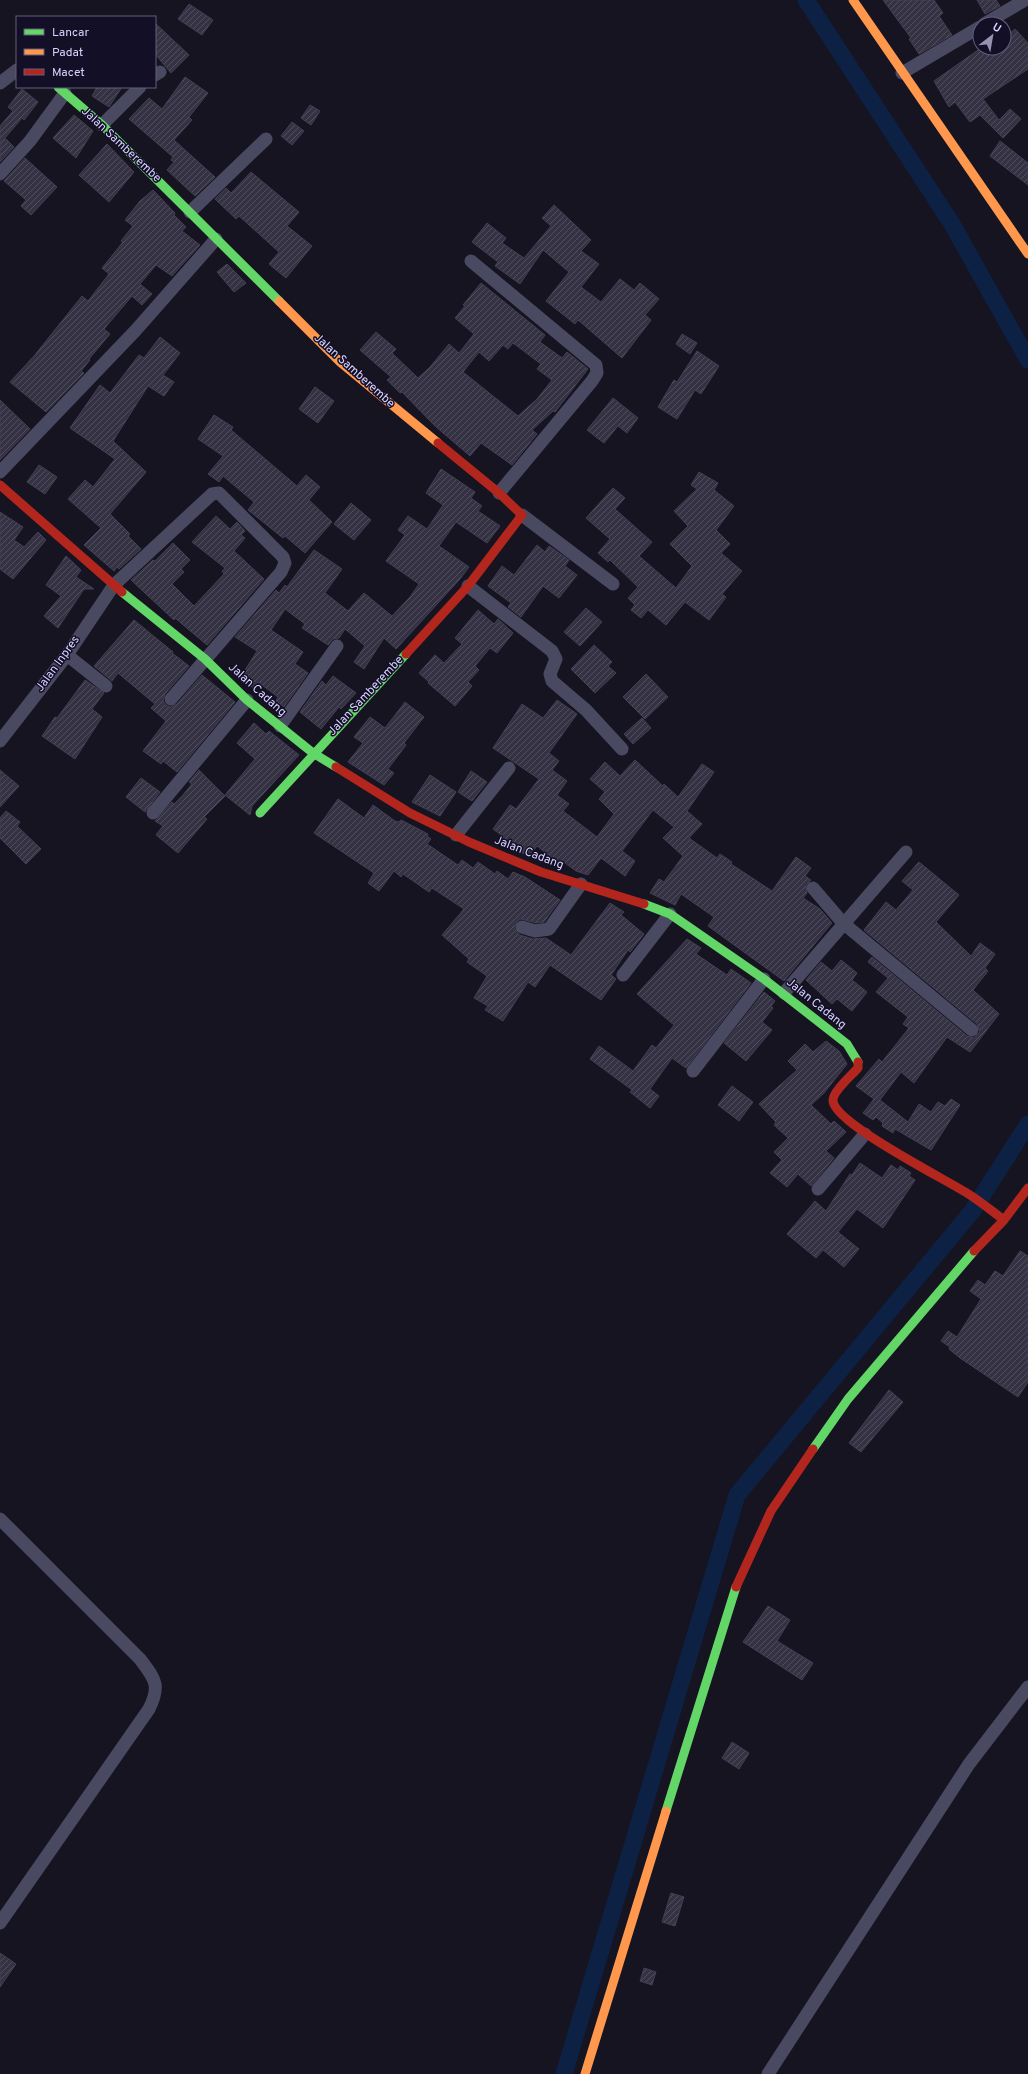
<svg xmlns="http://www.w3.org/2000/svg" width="1028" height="2074" font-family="Overpass,sans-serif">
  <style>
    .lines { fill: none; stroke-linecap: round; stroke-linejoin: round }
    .canal { stroke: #0d2144; stroke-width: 17 }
    .building { fill: url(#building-hatch); stroke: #433f54; fill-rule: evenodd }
    .street { stroke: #4a4962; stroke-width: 13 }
    .fast { stroke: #63d668; stroke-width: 9 }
    .slow { stroke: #ff974d; stroke-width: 9 }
    .jam { stroke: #b3261e; stroke-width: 9 }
    .labels { text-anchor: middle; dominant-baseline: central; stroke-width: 3; stroke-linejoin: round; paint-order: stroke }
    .street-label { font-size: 12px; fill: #d9d4ff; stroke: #130f26 }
  </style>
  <defs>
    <pattern id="building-hatch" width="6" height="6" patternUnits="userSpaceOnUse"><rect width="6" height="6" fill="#343243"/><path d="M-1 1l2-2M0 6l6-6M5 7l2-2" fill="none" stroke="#514f5f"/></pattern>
  </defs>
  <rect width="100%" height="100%" fill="#161421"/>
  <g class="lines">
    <path class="canal" d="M 806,0 L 952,224 L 1028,360
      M 564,2074 L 737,1495 L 973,1210 L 1028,1124"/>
  </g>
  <path class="building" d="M 883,0 L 934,0 L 943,13 L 939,16 L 952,35 L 919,54 L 909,39 L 911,38 Z
    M 977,0 L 996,0 L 1000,6 L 985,14 Z
    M 189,4 L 213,20 L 202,35 L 178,19 Z
    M 155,23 L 189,55 L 171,73 L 155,54 Z
    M 1015,29 L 1028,43 L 1028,69 L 983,99 L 999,120 L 1010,109 L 1021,119 L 1003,138 L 980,115 L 970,122 L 955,102 L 949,107 L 934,81 L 981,48 L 1004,48 L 1004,39 Z
    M 185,77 L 208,93 L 189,117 L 192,120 L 174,140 L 215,177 L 195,196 L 167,170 L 174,162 L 171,160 L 173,157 L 129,119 L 149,98 L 162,109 Z
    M 97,87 L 122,87 L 109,107 L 92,96 Z
    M 22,89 L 38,102 L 24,120 L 22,118 L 4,139 L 6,139 L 14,147 L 0,162 L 0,126 L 13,111 L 8,107 Z
    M 310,105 L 320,111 L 311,125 L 301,118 Z
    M 74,115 L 93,131 L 76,158 L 53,138 Z
    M 292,122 L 304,131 L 292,145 L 281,136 Z
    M 1000,141 L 1028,163 L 1028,185 L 990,156 Z
    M 107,144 L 134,172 L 109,202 L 79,175 Z
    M 25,158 L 57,187 L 31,215 L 21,206 L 26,200 L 4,181 Z
    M 251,172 L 299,212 L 287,226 L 312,246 L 286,278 L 269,264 L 279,252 L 239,216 L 236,219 L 215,199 L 226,188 L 231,193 Z
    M 153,190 L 175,213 L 174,215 L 186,227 L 182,231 L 200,245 L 172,276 L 156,265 L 140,284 L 152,294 L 142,305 L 132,296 L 104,329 L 110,334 L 89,359 L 90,360 L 81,371 L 84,373 L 46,412 L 10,382 L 34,356 L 82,296 L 88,301 L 109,274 L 102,268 L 123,242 L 121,241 L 133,226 L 125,220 L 140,201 Z
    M 554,205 L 591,240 L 581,251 L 599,264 L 581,287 L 601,302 L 620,279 L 634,290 L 640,283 L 659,299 L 645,315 L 651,320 L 622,358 L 578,320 L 575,324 L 546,301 L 569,272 L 543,250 L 520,284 L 495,266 L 498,262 L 472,242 L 487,223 L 506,238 L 502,243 L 524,258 L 551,226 L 542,218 Z
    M 227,264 L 246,283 L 234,292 L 217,272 Z
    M 481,283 L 545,335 L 540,342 L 562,358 L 567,352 L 588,369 L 555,412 L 553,411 L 532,430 L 537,434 L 512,465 L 481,443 L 470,456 L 435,426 L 402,392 L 400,393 L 387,380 L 391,377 L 360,350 L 376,332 L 396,349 L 392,353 L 418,378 L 430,367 L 449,344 L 459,353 L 474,334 L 455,318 L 465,306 L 463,305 ZM 513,343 L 541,364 L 537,369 L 552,380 L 537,399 L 518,416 L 463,372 L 479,352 L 489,361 L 503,345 L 508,349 Z
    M 682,334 L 697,343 L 690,354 L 676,344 Z
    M 160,337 L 180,353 L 163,375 L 174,382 L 164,396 L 148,386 L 113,441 L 146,472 L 110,514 L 130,534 L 128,536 L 141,549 L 119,569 L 117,567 L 114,571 L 84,545 L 101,528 L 68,499 L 85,480 L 93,487 L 115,459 L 70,428 L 100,385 L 110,393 L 139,355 L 144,358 Z
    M 697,351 L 719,366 L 701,394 L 695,390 L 677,419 L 658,407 L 674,380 L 677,382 Z
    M 315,387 L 334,401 L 318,423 L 299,409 Z
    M 613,398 L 638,418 L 627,433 L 618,426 L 604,443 L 587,430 Z
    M 0,400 L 30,429 L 0,460 Z
    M 214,415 L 233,427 L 231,430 L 297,486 L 306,475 L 320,487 L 309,500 L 332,522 L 305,553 L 285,536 L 283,538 L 248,510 L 254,502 L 223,476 L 219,482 L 208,474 L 223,456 L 198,439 Z
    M 39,465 L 57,477 L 45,494 L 27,482 Z
    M 441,469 L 475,492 L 471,498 L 482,506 L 478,511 L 500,526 L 487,543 L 456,522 L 439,546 L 469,567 L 460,579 L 396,649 L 384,638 L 364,669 L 354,662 L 365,646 L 345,629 L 339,638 L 333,639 L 328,645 L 302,628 L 305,624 L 285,609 L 271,630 L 303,652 L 295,664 L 308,673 L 284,707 L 276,701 L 278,697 L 258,682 L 254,688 L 249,685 L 248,687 L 240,678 L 257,651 L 235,637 L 276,590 L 279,593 L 285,585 L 287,587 L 314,550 L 342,569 L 325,593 L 348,611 L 364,593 L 392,616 L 410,597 L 419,584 L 386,561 L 405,535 L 398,530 L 408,516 L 427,529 L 443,505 L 426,493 Z
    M 699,472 L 718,483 L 714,490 L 734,506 L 716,530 L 730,544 L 721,553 L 742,571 L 722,594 L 726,597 L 709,620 L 685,602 L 666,625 L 648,610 L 641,618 L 631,610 L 635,605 L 628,598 L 638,587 L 610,560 L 608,562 L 598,553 L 610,539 L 586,518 L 613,488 L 625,498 L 615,509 L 652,542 L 639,556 L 676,588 L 692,566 L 670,544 L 688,526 L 674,511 L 697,489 L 691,485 Z
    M 351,503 L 371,520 L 354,540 L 334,524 Z
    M 0,512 L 23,527 L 14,540 L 24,547 L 38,532 L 46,540 L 13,579 L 0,569 Z
    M 216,516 L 230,529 L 237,522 L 245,531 L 241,535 L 245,538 L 234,551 L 264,579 L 207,645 L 175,618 L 174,620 L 131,580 L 153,560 L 155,561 L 173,543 L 190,560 L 181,569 L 184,572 L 172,584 L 194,606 L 224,574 L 222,571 L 225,568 L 192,542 Z
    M 537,545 L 545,552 L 549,546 L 569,560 L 565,566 L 577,575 L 559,598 L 543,586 L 521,617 L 508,607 L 511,603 L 488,586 L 502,566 L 514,575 Z
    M 66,556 L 81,570 L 76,577 L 94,589 L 84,589 L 58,628 L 44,616 L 61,596 L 46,585 Z
    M 586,608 L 602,622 L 580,646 L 564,632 Z
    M 478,610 L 494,624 L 498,619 L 513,633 L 497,653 L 490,648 L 475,666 L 479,670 L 468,682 L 472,686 L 455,706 L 428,683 L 429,682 L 419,673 L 435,655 L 444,663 L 462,644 L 455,638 Z
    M 134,620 L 173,652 L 172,653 L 189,666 L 165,694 L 163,701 L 166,705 L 170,707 L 177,704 L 202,675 L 235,702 L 177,772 L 163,761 L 161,764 L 143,751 L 166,721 L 151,708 L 155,704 L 118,673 L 112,681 L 94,666 Z
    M 594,645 L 612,662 L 608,666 L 616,673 L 595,693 L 571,669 Z
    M 646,674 L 668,697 L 645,719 L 623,697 Z
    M 333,676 L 356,693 L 341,709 L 339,707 L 321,729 L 300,712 L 322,681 L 326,685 Z
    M 85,680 L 104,693 L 92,709 L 102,717 L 75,759 L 42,736 L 55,717 L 57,718 Z
    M 557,700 L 577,714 L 549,753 L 559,761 L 552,770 L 567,781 L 557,795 L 569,804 L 563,811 L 597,837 L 614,814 L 599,799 L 605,792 L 590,779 L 605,762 L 620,776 L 635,760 L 663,786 L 664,784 L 678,797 L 702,764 L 714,772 L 687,811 L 702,824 L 689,838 L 717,858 L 720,854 L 732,862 L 731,864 L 772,891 L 796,857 L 811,868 L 805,876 L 811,880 L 806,885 L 807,893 L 803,898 L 820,909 L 832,923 L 784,981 L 708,926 L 714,917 L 681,894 L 675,905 L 650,893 L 659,879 L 664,882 L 683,856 L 663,838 L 674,827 L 653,810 L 622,851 L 635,861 L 625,876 L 601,858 L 588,875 L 576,871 L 561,860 L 559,863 L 537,846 L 529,856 L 500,843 L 504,837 L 493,829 L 510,805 L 516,809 L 539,779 L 493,748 L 522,704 L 543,718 Z
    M 405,702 L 424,717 L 404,743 L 406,745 L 388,769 L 394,773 L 384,785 L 348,762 L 363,743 L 354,737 L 370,717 L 385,728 Z
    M 642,718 L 651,728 L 633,744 L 624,734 Z
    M 254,723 L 266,734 L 269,731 L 299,755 L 252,806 L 250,815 L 225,795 L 255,759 L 237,743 Z
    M 0,770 L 19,786 L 0,807 Z
    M 199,770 L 225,796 L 204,817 L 207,819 L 178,853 L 156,835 L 163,826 L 155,821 L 172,802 L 174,804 L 183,795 L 192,784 L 189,782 Z
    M 471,771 L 487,782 L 472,801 L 458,792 Z
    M 430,775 L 456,792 L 440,816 L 412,802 Z
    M 141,778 L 160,792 L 145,812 L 126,797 Z
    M 338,799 L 364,818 L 373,805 L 395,821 L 399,822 L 401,820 L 428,834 L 427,836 L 431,839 L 427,844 L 458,865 L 462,860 L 473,868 L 478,862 L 495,874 L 497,871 L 508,879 L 513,872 L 525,877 L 560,900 L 544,922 L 536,923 L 521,919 L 517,921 L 514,928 L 520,935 L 533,939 L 546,938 L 571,955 L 610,903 L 624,912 L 621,915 L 644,934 L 630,952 L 628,950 L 611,975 L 616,979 L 601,1000 L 550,965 L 535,987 L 528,982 L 503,1021 L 485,1010 L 488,1006 L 474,998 L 487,976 L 467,962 L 469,959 L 442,935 L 464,909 L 432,888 L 429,892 L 403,874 L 401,877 L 394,871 L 379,891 L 368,883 L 374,873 L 314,833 Z
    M 6,811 L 20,822 L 17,826 L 41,849 L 26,864 L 0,838 L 0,818 Z
    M 919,862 L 959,895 L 936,922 L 971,956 L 980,943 L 995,954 L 985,968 L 988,971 L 973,990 L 999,1014 L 970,1052 L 947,1037 L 914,1083 L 901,1072 L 880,1100 L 908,1122 L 919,1104 L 931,1112 L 938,1102 L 945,1106 L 951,1099 L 960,1105 L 931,1150 L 895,1129 L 893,1133 L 882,1126 L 883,1123 L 876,1117 L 873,1120 L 863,1113 L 874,1099 L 856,1086 L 879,1059 L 882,1062 L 909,1028 L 903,1024 L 908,1017 L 876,992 L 888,978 L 868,962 L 872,957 L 967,1036 L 974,1038 L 980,1032 L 977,1024 L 864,930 L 886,902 L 896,910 L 913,890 L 902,881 Z
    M 687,939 L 701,948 L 696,954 L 727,975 L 731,969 L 751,983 L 686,1068 L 672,1058 L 650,1089 L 659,1096 L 650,1108 L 630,1092 L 632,1090 L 590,1059 L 599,1046 L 633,1071 L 652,1045 L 656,1048 L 674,1025 L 637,994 Z
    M 841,960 L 857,973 L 852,980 L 867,992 L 852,1011 L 837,999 L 832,1004 L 806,980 L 821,962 L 832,971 Z
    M 764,992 L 775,1001 L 771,1006 L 773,1008 L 762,1022 L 772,1030 L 746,1061 L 724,1043 Z
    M 826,1041 L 839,1051 L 847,1064 L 824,1093 L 811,1105 L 831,1124 L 834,1121 L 846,1132 L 826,1151 L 834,1158 L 811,1186 L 798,1174 L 787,1187 L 770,1173 L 782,1160 L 774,1152 L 788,1138 L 774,1125 L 776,1122 L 759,1104 L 797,1070 L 788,1061 L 805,1044 L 813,1052 Z
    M 732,1086 L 753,1102 L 739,1121 L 718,1105 Z
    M 860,1163 L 882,1178 L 891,1165 L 898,1170 L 900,1166 L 911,1173 L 909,1176 L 915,1180 L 883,1228 L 857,1209 L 838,1232 L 859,1249 L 844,1267 L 823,1250 L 816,1258 L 787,1234 L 815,1201 L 826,1211 L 850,1174 L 852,1175 Z
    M 1020,1251 L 1028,1256 L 1028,1382 L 1018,1397 L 960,1358 L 949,1349 L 950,1347 L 941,1341 L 948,1331 L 957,1337 L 981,1299 L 970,1291 L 978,1280 L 985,1285 L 995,1271 L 1003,1276 Z
    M 889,1390 L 903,1402 L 861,1452 L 849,1443 Z
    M 768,1606 L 790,1620 L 777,1641 L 813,1663 L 802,1680 L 743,1642 Z
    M 732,1742 L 749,1753 L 739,1769 L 722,1758 Z
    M 671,1893 L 684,1897 L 675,1926 L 662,1922 Z
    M 0,1953 L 16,1964 L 0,1987 Z
    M 644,1968 L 656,1972 L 652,1985 L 640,1981 Z"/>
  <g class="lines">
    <path class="street" d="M 984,24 L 1025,0
      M 902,73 L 980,27
      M 155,75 L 160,72
      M 0,83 L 17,70
      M 102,125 L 140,87
      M 0,174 L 30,141 L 65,93
      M 190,212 L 266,139
      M 471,261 L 596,365 L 597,373 L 592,381 L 499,493
      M 0,472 L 136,330 L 216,239
      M 522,515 L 613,584
      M 468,586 L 552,651 L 556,659 L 550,674 L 552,681 L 586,710 L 622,749
      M 67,655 L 106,686
      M 280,726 L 337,646
      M 0,741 L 67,655 L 114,585 L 212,494 L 219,493 L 283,557 L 285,563 L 281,572 L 171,699
      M 153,813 L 247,700
      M 456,835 L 509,768
      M 813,888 L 843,923 L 972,1030
      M 522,927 L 535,931 L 549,929 L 581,884
      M 623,975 L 670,914
      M 784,993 L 906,852
      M 693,1071 L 764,979
      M 818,1189 L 865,1134
      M 0,1519 L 140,1659 C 155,1679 161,1685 149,1709 L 0,1923
      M 768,2074 L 969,1764 L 1028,1687"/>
    <path class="fast" d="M 58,87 L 102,125 L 279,301
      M 122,592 L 205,659 L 247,700 L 313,753 L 336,767
      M 260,813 L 406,654
      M 644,904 L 670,914 L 764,979 L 847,1044 L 858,1062
      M 813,1449 L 848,1399 L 974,1251
      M 666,1811 L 736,1587"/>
    <path class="slow" d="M 853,0 L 1028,254
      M 279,301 L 340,362 L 438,443
      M 585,2074 L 666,1811"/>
    <path class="jam" d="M 0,485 L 122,592
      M 406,654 L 468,586 L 522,515 L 499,493 L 438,443
      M 336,767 L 410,813 L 469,842 L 541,872 L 644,904
      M 858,1062 L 858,1068 C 852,1075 832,1092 833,1101 C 835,1124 947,1180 970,1195 C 981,1202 993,1212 1004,1220
      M 974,1251 L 1004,1220 L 1028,1188
      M 736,1587 L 771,1511 L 813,1449"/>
  </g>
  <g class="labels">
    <g class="street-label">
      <text transform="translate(121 145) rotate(43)">Jalan Samberembe</text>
      <text transform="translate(354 371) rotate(42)">Jalan Samberembe</text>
      <text transform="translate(58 664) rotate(-54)">Jalan Inpres</text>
      <text transform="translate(257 690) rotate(42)">Jalan Cadang</text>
      <text transform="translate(366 696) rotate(-47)">Jalan Samberembe</text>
      <text transform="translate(529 853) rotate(21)">Jalan Cadang</text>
      <text transform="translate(816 1004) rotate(39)">Jalan Cadang</text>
    </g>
  </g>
  <rect x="16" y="16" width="140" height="72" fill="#130f26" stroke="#625e7d"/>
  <rect x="24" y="29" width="20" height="6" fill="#63d668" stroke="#625e7d"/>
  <text x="52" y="36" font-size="12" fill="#d9d4ff">Lancar</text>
  <rect x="24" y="49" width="20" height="6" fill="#ff974d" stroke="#625e7d"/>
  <text x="52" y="56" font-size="12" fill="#d9d4ff">Padat</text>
  <rect x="24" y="69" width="20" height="6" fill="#b3261e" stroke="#625e7d"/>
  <text x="52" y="76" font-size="12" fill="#d9d4ff">Macet</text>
  <g transform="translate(992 36) rotate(31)"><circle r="19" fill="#130f26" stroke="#625e7d"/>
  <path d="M0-3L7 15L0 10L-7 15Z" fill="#9591b1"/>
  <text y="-6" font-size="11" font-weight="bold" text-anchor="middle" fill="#d9d4ff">U</text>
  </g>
</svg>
